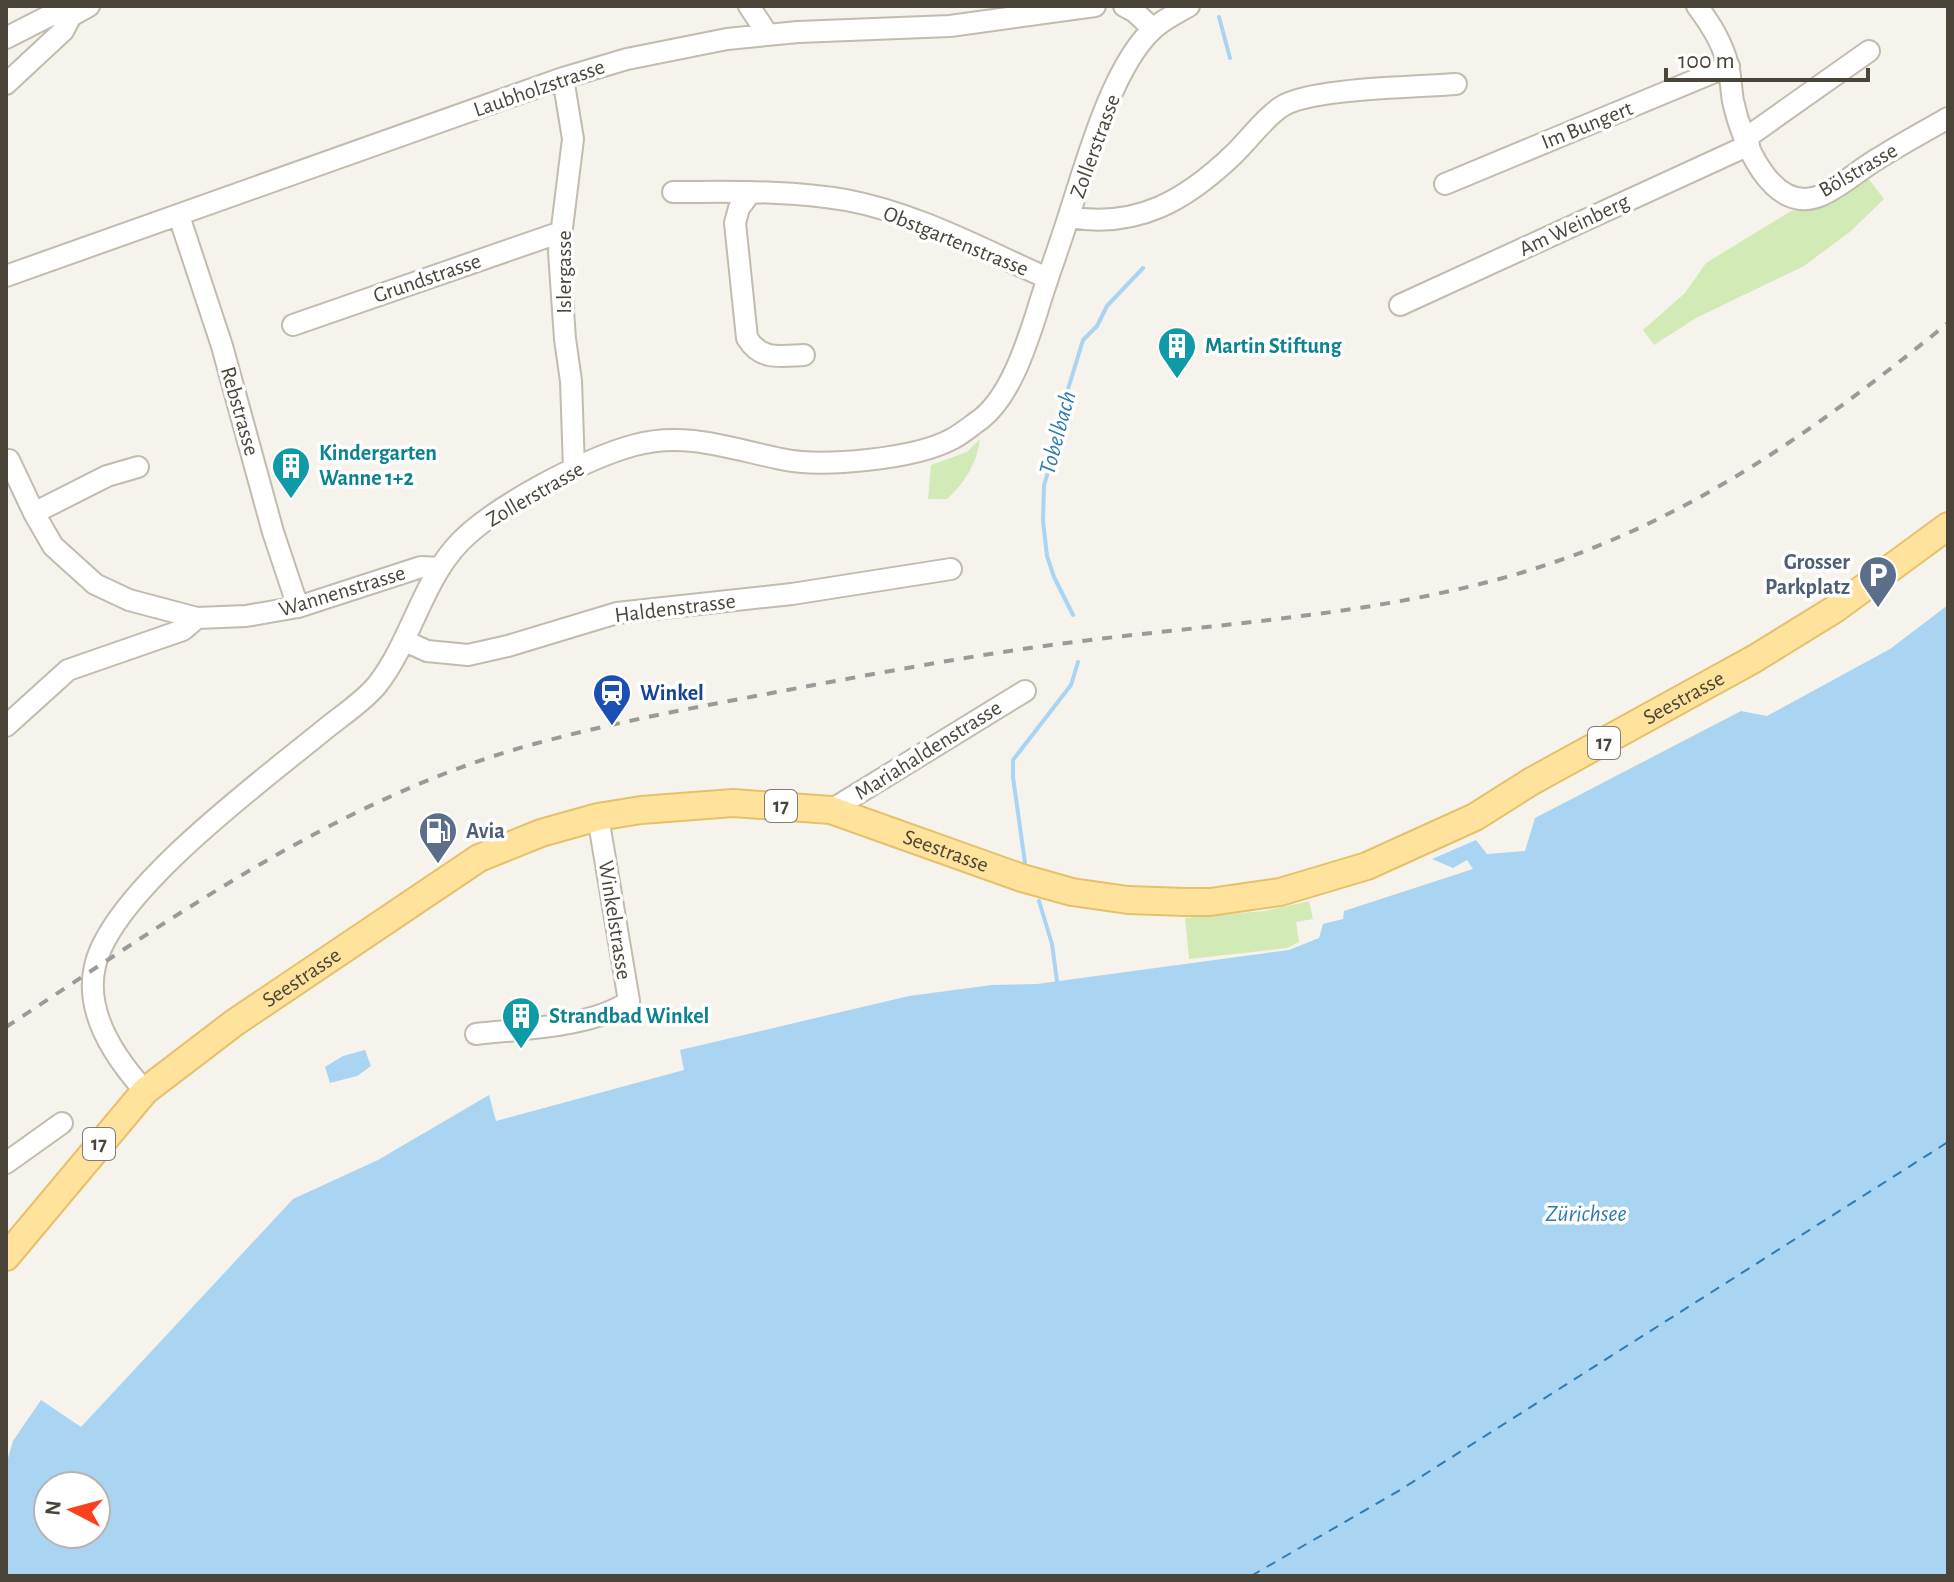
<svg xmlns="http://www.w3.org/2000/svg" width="1954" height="1582" font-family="'Alegreya Sans',sans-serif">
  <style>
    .green { fill: #d2eab5 }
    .water { fill: #a9d4f2; fill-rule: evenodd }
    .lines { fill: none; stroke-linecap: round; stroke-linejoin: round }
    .stream { stroke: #a9d4f2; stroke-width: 4 }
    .ferry { stroke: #2e7ab2; stroke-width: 2; stroke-dasharray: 10 8; stroke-linecap: butt }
    .minor-casing { stroke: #c2bbae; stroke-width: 24 }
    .major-casing { stroke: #e6c16a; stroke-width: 30 }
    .minor { stroke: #fff; stroke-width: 20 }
    .major { stroke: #ffe39c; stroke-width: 26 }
    .rail { stroke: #9a9a9a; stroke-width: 4; stroke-dasharray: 10 10; stroke-linecap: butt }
    .labels { text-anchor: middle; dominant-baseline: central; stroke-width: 7; stroke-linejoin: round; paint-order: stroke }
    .shield { fill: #fff; stroke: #817c74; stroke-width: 2 }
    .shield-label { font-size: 20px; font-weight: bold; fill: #4b4439 }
    .street-label { font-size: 22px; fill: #4b4439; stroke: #fff }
    .culture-label { font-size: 22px; font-weight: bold; fill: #0d838f; stroke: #fff; text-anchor: start }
    .service-label { font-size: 22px; font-weight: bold; fill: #4e5e75; stroke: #fff; text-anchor: end }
    .transit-label { font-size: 22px; font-weight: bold; fill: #164399; stroke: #fff; text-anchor: start }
    .water-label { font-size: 24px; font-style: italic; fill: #2e7ab2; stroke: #fff }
  </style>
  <rect width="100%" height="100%" fill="#f6f3ec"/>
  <path class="green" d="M 1865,174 L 1884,199 L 1851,231 L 1804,266 L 1696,318 L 1654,345 L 1643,330 L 1685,293 L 1706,263 L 1791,211 L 1807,209 Z
    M 980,439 C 977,463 965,483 947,499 L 928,499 L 931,465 L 967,452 Z
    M 1309,901 L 1313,919 L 1296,922 L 1299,942 L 1287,948 L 1189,959 L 1185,918 L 1264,911 Z"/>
  <path class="water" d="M 1948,605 L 1948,1576 L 6,1576 L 6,1465 L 13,1441 L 41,1400 L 81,1427 L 293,1199 L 378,1160 L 489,1095 L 496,1121 L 684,1070 L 680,1050 L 909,996 L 992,985 L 1037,984 L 1289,950 L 1319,938 L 1323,924 L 1343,919 L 1344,911 L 1473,869 L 1467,860 L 1453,868 L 1432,859 L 1476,840 L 1487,854 L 1525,851 L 1535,818 L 1741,711 L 1767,716 L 1890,649 ZM 48,1486 L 96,1486 L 96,1534 L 48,1534 Z
    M 365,1050 L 371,1066 L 357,1076 L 330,1083 L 325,1067 L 343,1056 Z"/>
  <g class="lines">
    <path class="stream" d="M 1219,17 L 1230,58
      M 1073,615 L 1054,577 L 1047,556 L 1043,521 L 1044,485 L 1058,441 L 1058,422 L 1083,340 L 1097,326 L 1107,306 L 1143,268
      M 1025,863 L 1013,777 L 1013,760 L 1071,685 L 1078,662
      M 1039,901 L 1052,944 L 1057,981"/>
    <path class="ferry" d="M 1251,1576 L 1400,1490 L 1948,1142"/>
    <defs>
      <path id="minor" d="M 749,6 L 768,35
        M 1124,6 L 1135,12 L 1153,29
        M 1697,6 C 1711,25 1722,42 1728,65 C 1731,77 1731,90 1733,101 C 1741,139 1772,218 1822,195 C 1842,186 1860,169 1879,158 C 1901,144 1925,131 1948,118
        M 6,38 L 51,15 L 71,16
        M 563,78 L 573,139 L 559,252 L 565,339 L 571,381 L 574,468
        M 6,84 L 63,31 L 71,16 L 89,6
        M 1746,138 L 1869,51
        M 1445,184 L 1729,66
        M 673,192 C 731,192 789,190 846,200 C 916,213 982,249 1047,278
        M 751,192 L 739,208 L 735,223 L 747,338 C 761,361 780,356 804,355
        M 179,216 L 222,346 L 273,532 L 298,607
        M 1069,217 C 1137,229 1186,200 1233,155 C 1249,140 1263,119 1281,107 C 1308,88 1419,87 1456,84
        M 6,276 L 563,78 L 627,59 L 727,39 L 798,32 L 950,26 L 1095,6
        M 1400,305 L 1749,145
        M 293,325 L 561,232
        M 9,460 L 34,513 L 53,546 L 95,584 L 129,600 L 197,618 L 246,616 L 298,607 L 421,567 L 440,568
        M 34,513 L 107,476 L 138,467
        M 405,641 L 427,651 L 468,655 L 508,646 L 617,613 L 792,594 L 951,569
        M 6,726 L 68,670 L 183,630 L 197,618
        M 831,810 L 1025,691
        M 476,1034 C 518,1029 595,1027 629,1001 L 598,817
        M 145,1091 C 115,1058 84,1013 95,966 C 112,891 263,780 324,730 C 341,716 363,702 377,685 C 411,642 422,581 460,542 C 495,506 586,458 635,445 C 685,431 732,449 781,459 C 822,468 915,459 952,439 C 962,434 972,425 981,419 C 1010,396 1026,346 1037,312 C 1047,278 1060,245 1070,212 C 1087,160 1112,68 1152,30 C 1162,20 1177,13 1189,6
        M 6,1163 L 62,1123"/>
      <g id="major">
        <path id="s1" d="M 6,1257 L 145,1091 L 234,1023 L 479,858 L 541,833 L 598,817 L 641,810 L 733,803 L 831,810 L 1022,878 L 1072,892 L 1128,900 L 1185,902 L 1210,902 L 1280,892 L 1367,866 L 1475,817 L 1532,781 L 1754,659 L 1835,609 L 1948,526"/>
      </g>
    </defs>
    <use href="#minor" class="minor-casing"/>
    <use href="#major" class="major-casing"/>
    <use href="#minor" class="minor"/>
    <use href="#major" class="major"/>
    <path class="rail" d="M 6,1027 C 173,918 340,797 534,744 C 626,719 720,703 814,685 C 900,669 987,653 1074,642 C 1254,619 1443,613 1612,540 C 1737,487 1843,408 1948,323"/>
  </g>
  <defs>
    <symbol id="building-pin" viewBox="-11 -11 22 30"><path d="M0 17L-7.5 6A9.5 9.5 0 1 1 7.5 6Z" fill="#0f9aa8" stroke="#fff"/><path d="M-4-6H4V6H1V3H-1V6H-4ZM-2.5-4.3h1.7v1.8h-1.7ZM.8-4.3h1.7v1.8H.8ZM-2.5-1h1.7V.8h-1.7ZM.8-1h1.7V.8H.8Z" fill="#fff"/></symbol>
    <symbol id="parking-pin" viewBox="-11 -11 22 30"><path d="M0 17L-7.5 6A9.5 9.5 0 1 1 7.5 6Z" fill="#5c6f8a" stroke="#fff"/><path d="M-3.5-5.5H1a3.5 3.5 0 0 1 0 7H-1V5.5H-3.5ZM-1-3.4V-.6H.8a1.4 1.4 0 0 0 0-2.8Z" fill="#fff"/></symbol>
    <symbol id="station-pin" viewBox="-11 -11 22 30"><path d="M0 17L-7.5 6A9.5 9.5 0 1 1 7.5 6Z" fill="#1a4fb4" stroke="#fff"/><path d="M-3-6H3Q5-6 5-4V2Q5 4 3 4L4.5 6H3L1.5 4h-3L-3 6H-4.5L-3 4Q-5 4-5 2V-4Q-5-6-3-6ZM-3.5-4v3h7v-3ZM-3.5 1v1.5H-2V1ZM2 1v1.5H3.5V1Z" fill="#fff"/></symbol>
    <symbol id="fuel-pin" viewBox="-11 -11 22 30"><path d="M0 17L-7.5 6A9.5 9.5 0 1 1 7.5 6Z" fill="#5c6f8a" stroke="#fff"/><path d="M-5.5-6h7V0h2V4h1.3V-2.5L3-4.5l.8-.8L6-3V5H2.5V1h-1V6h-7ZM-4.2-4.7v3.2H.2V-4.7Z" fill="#fff"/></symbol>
  </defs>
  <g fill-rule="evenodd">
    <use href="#building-pin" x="1155" y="324" width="44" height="60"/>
    <use href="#building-pin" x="269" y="444" width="44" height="60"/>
    <use href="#parking-pin" x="1856" y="553" width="44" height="60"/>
    <use href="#station-pin" x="590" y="671" width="44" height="60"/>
    <use href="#fuel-pin" x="416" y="809" width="44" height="60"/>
    <use href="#building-pin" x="499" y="994" width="44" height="60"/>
  </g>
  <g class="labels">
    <g class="shield">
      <rect x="1588" y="727" width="32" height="32" rx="6"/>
      <rect x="765" y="790" width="32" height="32" rx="6"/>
      <rect x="83" y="1128" width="32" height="32" rx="6"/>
    </g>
    <g class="shield-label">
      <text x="1604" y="743">17</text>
      <text x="781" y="806">17</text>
      <text x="99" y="1144">17</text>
    </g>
    <g class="street-label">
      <text transform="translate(539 88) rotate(-19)">Laubholzstrasse</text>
      <text transform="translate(1587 125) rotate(-22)">Im Bungert</text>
      <text transform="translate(1095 146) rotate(-70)">Zollerstrasse</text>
      <text transform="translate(1858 170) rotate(-30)">Bölstrasse</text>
      <text transform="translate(1574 225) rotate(-25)">Am Weinberg</text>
      <text transform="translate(956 241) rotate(22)">Obstgartenstrasse</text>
      <text transform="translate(564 272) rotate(-90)">Islergasse</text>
      <text transform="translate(427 278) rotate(-19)">Grundstrasse</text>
      <text transform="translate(240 411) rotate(74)">Rebstrasse</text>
      <text transform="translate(535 494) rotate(-30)">Zollerstrasse</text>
      <text transform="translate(342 591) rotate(-17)">Wannenstrasse</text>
      <text transform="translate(675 608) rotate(-7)">Haldenstrasse</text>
      <text stroke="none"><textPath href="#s1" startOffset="1898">Seestrasse</textPath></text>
      <text transform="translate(928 750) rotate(-32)">Mariahaldenstrasse</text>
      <text stroke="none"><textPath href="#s1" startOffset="1106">Seestrasse</textPath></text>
      <text transform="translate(615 920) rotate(81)">Winkelstrasse</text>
      <text stroke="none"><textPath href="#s1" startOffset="410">Seestrasse</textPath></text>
    </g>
    <g class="culture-label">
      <text x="1205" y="346">Martin Stiftung</text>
      <text x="319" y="453">Kindergarten<tspan x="319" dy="25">Wanne 1+2</tspan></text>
      <text x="549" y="1016">Strandbad Winkel</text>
    </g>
    <g class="service-label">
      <text x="1850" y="562">Grosser<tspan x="1850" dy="25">Parkplatz</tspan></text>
      <text x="466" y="831" text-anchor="start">Avia</text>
    </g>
    <g class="transit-label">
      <text x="640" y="693">Winkel</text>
    </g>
    <g class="water-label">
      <text transform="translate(1058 433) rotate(-75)">Tobelbach</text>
      <text x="1586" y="1214">Zürichsee</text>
    </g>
  </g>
  <rect width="1954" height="1582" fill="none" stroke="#4b4439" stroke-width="16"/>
  <g transform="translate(72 1510) rotate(276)"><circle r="38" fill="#ffffff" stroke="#b7b4b0" stroke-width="2"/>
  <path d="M0-6L14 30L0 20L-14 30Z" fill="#fc3f1d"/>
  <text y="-12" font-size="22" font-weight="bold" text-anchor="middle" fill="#4b4439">N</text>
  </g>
  <path d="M1666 68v12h202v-12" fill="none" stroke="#4b4439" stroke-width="4"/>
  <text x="1678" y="68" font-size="24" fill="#4b4439" stroke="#ffffff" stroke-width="6" paint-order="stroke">100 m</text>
</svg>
